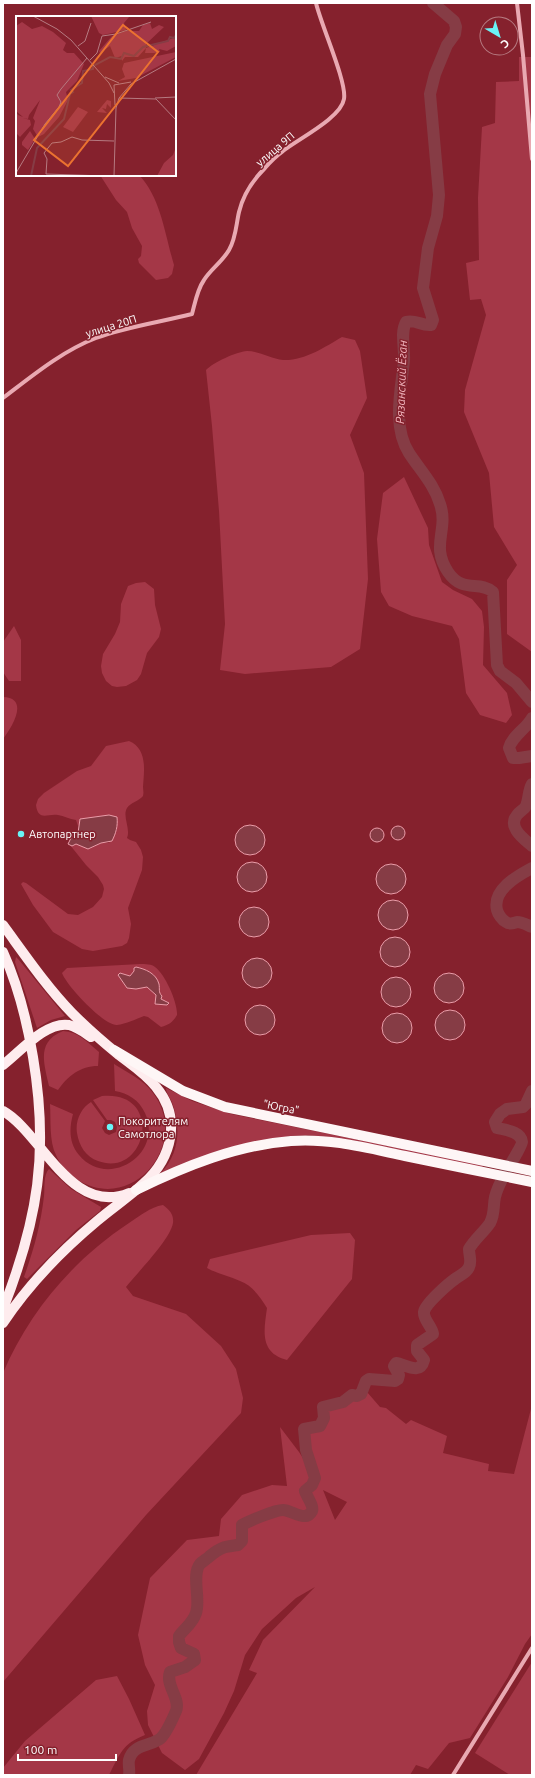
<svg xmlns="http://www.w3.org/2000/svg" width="535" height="1778" font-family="Ubuntu,sans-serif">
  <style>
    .green { fill: #a43747; fill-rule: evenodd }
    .water { fill: #863c45; stroke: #ea9da9 }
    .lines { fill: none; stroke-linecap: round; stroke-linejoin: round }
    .river { stroke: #863c45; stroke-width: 12 }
    .minor { stroke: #e9a9b2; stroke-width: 4 }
    .primary { stroke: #feecee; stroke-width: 10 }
    .trunk { stroke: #fef6f6; stroke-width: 10 }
    .poi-dot { fill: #6af3f6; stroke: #85212d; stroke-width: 1.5 }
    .labels { text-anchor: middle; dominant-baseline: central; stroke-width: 3; stroke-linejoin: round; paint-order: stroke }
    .street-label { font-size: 11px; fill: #fff; stroke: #85212d }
    .poi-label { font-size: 11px; fill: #fff; stroke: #85212d; text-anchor: start }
    .water-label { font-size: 12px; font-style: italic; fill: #f1b5bd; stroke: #85212d }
    .inset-river { fill: none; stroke: #863c45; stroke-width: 2 }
    .inset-road { fill: none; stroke: #b67a81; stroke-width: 1 }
    .view { fill: #eb7230; fill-opacity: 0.15; stroke: #eb7230; stroke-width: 2 }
    .inset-edge { fill: none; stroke: #fff; stroke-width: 2 }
  </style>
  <rect width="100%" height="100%" fill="#85212d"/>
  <path class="green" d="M 519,57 L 532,57 L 532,652 L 507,634 L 507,580 L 517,565 L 494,527 L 489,473 L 464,412 L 465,390 L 486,315 L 481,299 L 470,300 L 466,263 L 479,260 L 478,198 L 482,127 L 495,123 L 496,82 L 519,81 Z
    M 100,175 L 139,175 C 161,198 165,235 174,265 L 172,274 L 168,278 L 156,280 L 139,263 L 138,259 L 141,256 L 142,246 L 132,228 L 127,212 L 116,200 Z
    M 342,337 L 355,340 L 360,351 L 367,398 L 350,435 L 364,473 L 368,579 L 360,649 L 331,667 L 245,674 L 220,670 L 225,624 L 219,511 L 212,426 L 206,370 C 214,362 236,352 247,351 C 259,351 271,359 283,360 C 304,361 325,347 342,337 Z
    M 404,477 L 428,528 L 429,545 L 442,582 L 453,590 L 472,599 L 482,611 L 484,627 L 483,665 L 507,693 L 512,715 L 506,723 L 480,715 L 466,693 L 459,639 L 452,626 L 412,616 L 389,606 L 381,592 L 377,539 L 383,493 Z
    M 145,582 L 154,589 L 155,605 L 161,629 L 159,637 L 147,653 L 141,674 L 137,680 L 126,686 L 117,687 L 112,686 L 106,681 L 102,673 L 101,666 L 103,654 L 115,634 L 120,622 L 121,604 L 128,586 L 136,583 Z
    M 14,626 L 21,640 L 21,681 L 9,681 L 3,672 L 3,642 Z
    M 3,697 C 30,698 12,727 3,739 Z
    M 129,741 C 148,749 144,771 143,787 C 143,790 144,792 143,796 C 139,801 130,803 127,808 C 122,816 131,829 127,838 L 130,840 L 136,842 L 141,850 L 143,857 L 142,870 L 128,908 L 131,924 L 129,938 L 127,943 L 122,946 L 93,951 L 82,949 L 53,932 L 33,905 L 21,884 L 23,882 L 26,883 L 68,914 L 78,915 L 93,907 L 102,897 L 104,889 L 103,885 L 98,877 L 86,865 L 70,845 L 76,844 L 89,849 L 101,843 L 109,843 L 117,830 L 117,820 L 109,815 L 82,819 L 78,826 L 76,820 C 69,819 64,816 58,815 C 48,813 38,822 36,805 L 38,799 L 44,793 L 77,771 L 91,766 L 106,746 Z
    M 16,957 L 19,960 L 65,1016 L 51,1020 L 37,1028 L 15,962 Z
    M 140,964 C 145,964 152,964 155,967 C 165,974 178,1003 177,1015 C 173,1022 169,1025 161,1027 L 148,1017 L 144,1016 C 136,1019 126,1024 117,1025 C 104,1026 66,985 62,973 L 67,968 ZM 141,968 C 161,979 155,981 161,1000 L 168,1003 L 168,1004 L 155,1004 L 156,995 L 147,987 C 132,989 130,991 120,978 L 120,973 L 130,976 L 134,971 Z
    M 63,1031 C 79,1032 87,1042 99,1052 L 98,1066 C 80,1066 68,1076 58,1090 L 49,1086 C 44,1063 36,1042 63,1031 Z
    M 114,1064 C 128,1073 144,1080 153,1093 C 191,1143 133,1214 78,1180 C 69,1174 60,1165 56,1155 C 49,1141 51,1120 50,1104 L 73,1114 C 69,1129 69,1143 79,1155 C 108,1190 164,1154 145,1113 C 139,1100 128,1093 115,1091 Z
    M 166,1088 L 192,1101 L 231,1114 L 483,1165 L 482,1168 L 335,1138 L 308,1135 L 290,1136 L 161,1173 C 179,1154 181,1129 173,1105 C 171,1099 166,1093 166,1088 Z
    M 102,1096 C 165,1090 147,1179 98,1161 C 86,1157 79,1146 77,1133 C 75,1121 81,1108 91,1102 L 105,1121 L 102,1128 L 105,1133 L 109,1135 L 116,1132 L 117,1127 L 115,1122 L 111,1120 L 107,1120 L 93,1100 Z
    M 49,1169 L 71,1189 L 101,1207 L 100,1211 L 76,1230 L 27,1279 L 24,1277 L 25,1274 C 34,1249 41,1223 44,1196 C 45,1188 43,1175 49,1169 Z
    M 163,1205 C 170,1210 174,1215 173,1223 C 170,1240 137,1273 126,1287 L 133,1296 L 186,1314 L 221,1346 L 236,1369 L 243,1398 L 241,1413 L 146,1515 L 3,1682 L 3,1373 C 29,1312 73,1260 129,1223 C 140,1216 150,1207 163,1205 Z
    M 350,1233 L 355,1240 L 352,1279 L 287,1360 C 259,1353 264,1330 267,1308 C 261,1298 252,1285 240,1281 C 229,1276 218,1274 207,1268 L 210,1259 L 311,1235 Z
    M 367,1392 L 380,1407 L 386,1408 L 406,1424 L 411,1420 L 447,1436 L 443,1453 L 489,1464 L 488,1471 L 514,1474 L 532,1405 L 532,1634 L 525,1644 L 508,1677 L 470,1738 L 449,1743 L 428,1769 L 416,1765 L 410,1775 L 196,1775 L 257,1673 L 249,1670 L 263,1640 L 315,1587 L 296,1598 L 262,1629 L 245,1655 L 234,1691 L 224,1713 L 199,1759 L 185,1770 L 162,1753 L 148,1725 L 147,1711 L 155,1685 L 145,1665 L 138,1635 L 150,1578 L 187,1540 L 219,1536 L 221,1519 L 242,1495 L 272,1485 L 287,1486 L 280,1427 L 299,1452 L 317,1480 L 316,1472 L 307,1433 C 323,1427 325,1427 327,1410 L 341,1407 L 352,1400 L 355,1401 ZM 323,1490 L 347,1502 L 335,1520 Z
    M 532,1662 L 532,1775 L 510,1775 L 475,1753 Z
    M 117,1676 L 129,1699 L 145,1735 C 122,1744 120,1754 109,1775 L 3,1775 L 3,1768 L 25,1741 L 96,1680 Z"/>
  <path class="water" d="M 109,815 L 117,817 C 118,826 116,833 112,841 L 101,843 L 88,849 L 76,844 L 72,846 L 68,844 L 72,836 L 78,833 L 80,819 Z
    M235 840a15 15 0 1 1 30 0a15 15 0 1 1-30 0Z
    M391 833a7 7 0 1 1 14 0a7 7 0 1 1-14 0Z
    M370 835a7 7 0 1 1 14 0a7 7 0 1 1-14 0Z
    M237 877a15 15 0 1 1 30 0a15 15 0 1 1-30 0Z
    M376 879a15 15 0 1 1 30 0a15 15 0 1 1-30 0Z
    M378 915a15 15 0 1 1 30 0a15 15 0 1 1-30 0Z
    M239 922a15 15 0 1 1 30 0a15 15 0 1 1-30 0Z
    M380 952a15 15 0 1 1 30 0a15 15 0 1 1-30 0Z
    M242 973a15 15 0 1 1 30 0a15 15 0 1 1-30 0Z
    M 136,967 C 145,969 156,973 159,984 C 160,989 158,992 162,996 L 161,999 L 169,1003 L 167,1005 L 155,1004 L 156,995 L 147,987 L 136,989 L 127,988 L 118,975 L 120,973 L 130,976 L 134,971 L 134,968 Z
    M434 988a15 15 0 1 1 30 0a15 15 0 1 1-30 0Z
    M381 992a15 15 0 1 1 30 0a15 15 0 1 1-30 0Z
    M245 1020a15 15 0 1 1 30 0a15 15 0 1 1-30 0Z
    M435 1025a15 15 0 1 1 30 0a15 15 0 1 1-30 0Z
    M382 1028a15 15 0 1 1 30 0a15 15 0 1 1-30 0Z"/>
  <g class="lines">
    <path class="river" d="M 433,3 L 454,21 L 456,27 L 455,34 L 447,45 L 435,74 L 430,94 L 439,195 L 437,216 L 428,248 L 423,288 L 433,320 L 431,325 C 421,326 415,319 406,322 C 400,333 405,348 404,361 C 401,390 392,426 409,453 C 420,470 434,484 440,504 C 449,530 430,545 448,572 C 463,594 479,580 493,592 L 497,665 L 500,671 L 516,683 L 532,702
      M 532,718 C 526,729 512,736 509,748 L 513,758 L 519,758 L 532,756
      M 532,784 C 528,791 529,799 526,806 C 524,810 520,811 517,815 C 507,827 524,839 532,846
      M 532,868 C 517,876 492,890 497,910 C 498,914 502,920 506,922 C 510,925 513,923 517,922 C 523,922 527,925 532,927
      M 129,1775 C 130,1770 128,1764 129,1760 C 133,1743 153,1746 161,1738 C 166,1733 173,1718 176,1711 C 181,1698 165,1686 170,1672 L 185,1667 L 195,1660 L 194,1654 L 181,1648 L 179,1642 L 179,1636 C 185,1628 193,1623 196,1613 C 201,1599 191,1575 200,1564 C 203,1561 207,1559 210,1556 C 221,1547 224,1547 238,1545 L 242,1541 L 242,1525 C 249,1521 275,1510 283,1510 C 292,1510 306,1523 312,1511 C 314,1506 307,1497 305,1491 L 312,1485 L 315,1478 L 306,1450 L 304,1429 L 320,1426 L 324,1418 L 323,1407 L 343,1402 L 352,1395 L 357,1396 L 361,1394 L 366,1381 L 369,1379 L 395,1381 L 398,1379 L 399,1375 L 394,1366 L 396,1363 C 405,1364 420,1376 424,1360 L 417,1351 L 417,1345 L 433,1334 C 432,1326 423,1320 424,1312 C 425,1304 448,1284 455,1279 C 460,1275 467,1273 469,1267 C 472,1261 469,1256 469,1249 C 474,1240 484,1232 490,1223 C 495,1214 493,1206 495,1197 C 497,1189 501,1181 505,1174 C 508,1168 522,1146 522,1142 C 521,1131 505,1130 497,1128 L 495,1122 L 500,1114 L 507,1109 L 523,1107 L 526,1104 L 532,1091"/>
    <path class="minor" d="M 517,3 L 523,55 L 532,159
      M 3,398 C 32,376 62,351 96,338 C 125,327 161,322 192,314 C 195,303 197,290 204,280 C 211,269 222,262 229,250 C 236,238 236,225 239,212 C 243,195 253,180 265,168 C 270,162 276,156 283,151 C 298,139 341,118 344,99 C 347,82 321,25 316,3
      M 453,1775 L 532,1648"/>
    <path class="primary" d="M 3,925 C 25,955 46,986 72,1013 C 87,1028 103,1042 119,1055 C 132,1065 146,1074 156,1087 C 182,1118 172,1158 144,1183 C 129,1197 112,1208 97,1221 C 61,1251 29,1284 3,1323
      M 3,952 C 18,985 27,1021 33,1057 C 49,1152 38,1220 3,1309
      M 3,1065 C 20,1052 46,1021 69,1025 C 77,1027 85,1033 91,1037
      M 3,1111 C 41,1132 71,1217 129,1193"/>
    <path class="trunk" d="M 114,1050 L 183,1091 L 225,1107 L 532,1171
      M 136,1190 C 185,1166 237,1145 291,1141 C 330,1138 367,1148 405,1156 C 447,1165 490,1173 532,1182"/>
  </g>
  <g class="poi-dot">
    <circle cx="21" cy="834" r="4"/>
    <circle cx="110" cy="1127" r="4"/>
  </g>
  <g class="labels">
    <g class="street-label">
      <text transform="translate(275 149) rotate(-40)">улица 9П</text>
      <text transform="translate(111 326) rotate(-17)">улица 20П</text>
      <text transform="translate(281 1107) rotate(11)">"Югра"</text>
    </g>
    <g class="poi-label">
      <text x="29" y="834">Автопартнер</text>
      <text x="118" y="1121">Покорителям<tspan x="118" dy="13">Самотлора</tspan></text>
    </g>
    <g class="water-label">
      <text transform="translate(401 382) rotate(-88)">Рязанский Ёган</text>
    </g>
  </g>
  <g transform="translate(16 16)">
    <rect width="160" height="160" fill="#85212d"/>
    <path d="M 75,0 L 113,0 L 113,1 L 108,7 L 110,14 L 87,19 L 83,17 ZM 6,6 L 16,13 L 26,10 L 37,16 L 50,27 L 47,34 L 51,37 L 58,37 L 68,48 L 61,65 L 50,76 L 52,84 L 43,101 L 28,118 L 22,121 L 17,113 L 19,105 L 17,102 L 24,84 L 13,99 L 12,103 L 7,102 L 14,104 L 15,109 L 4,121 L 0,117 L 0,96 L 2,99 L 7,101 L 0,95 L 0,10 ZM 134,7 L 136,13 L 143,9 L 148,11 L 130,28 L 130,32 L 160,21 L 160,30 L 151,35 L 143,33 L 144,36 L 138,37 L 129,37 L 130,32 L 122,41 L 109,41 L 106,45 L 106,40 L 99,42 L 94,30 L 84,37 L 83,35 L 96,20 L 110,15 L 123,15 L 127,9 ZM 160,36 L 160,41 L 120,62 L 102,65 L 109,61 L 106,53 L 108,47 ZM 91,84 L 95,85 L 95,92 L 91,88 L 90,93 L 86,92 L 91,97 L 81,96 ZM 62,91 L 72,96 L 57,116 L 47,111 ZM 14,115 L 19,123 L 12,134 L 6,129 L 6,126 ZM 160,131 L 160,160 L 141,160 L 148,147 L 157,139 Z" fill="#a43747"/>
    <path class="inset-river" d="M 15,160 L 21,132 L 48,103 L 54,78 L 57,76 L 55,74 L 66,67 L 67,55 L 77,53 L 77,50 L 94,41 L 105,43 L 108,37 L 118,40 L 127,31 L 152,25 L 154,21 L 158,22 L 160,19"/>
    <path class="inset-road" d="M 17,0 L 41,13 L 55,24 L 93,67 L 98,77M 62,30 L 69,25 L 75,7M 74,44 L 81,37 L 86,20 L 100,18 L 135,6M 89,61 L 103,67M 103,82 L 140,83 L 160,104M 139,82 L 160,81M 99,89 L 98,69 L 115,66M 0,157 L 29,108 L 43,91 L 45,86 L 41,79 L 45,73 L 71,42M 89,160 L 30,158 L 31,143 L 28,137 L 36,127 L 45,126 L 56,121 L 66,124 L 98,125M 98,160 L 100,92 L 103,82 L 115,68 L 160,43"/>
    <path class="view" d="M 107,9 L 142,36 L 52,150 L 18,124 Z"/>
    <rect width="160" height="160" class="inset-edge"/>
  </g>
  <rect width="535" height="1778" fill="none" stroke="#ffffff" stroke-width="8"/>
  <g transform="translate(499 36) rotate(142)"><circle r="19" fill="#85212d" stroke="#b67a81"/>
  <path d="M0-3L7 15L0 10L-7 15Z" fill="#6af3f6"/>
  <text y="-6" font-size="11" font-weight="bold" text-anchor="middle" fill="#ffffff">С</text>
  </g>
  <path d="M18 1754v6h98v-6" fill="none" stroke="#ffffff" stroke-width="2"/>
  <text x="24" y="1754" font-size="12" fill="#ffffff" stroke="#85212d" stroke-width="3" paint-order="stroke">100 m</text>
</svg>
